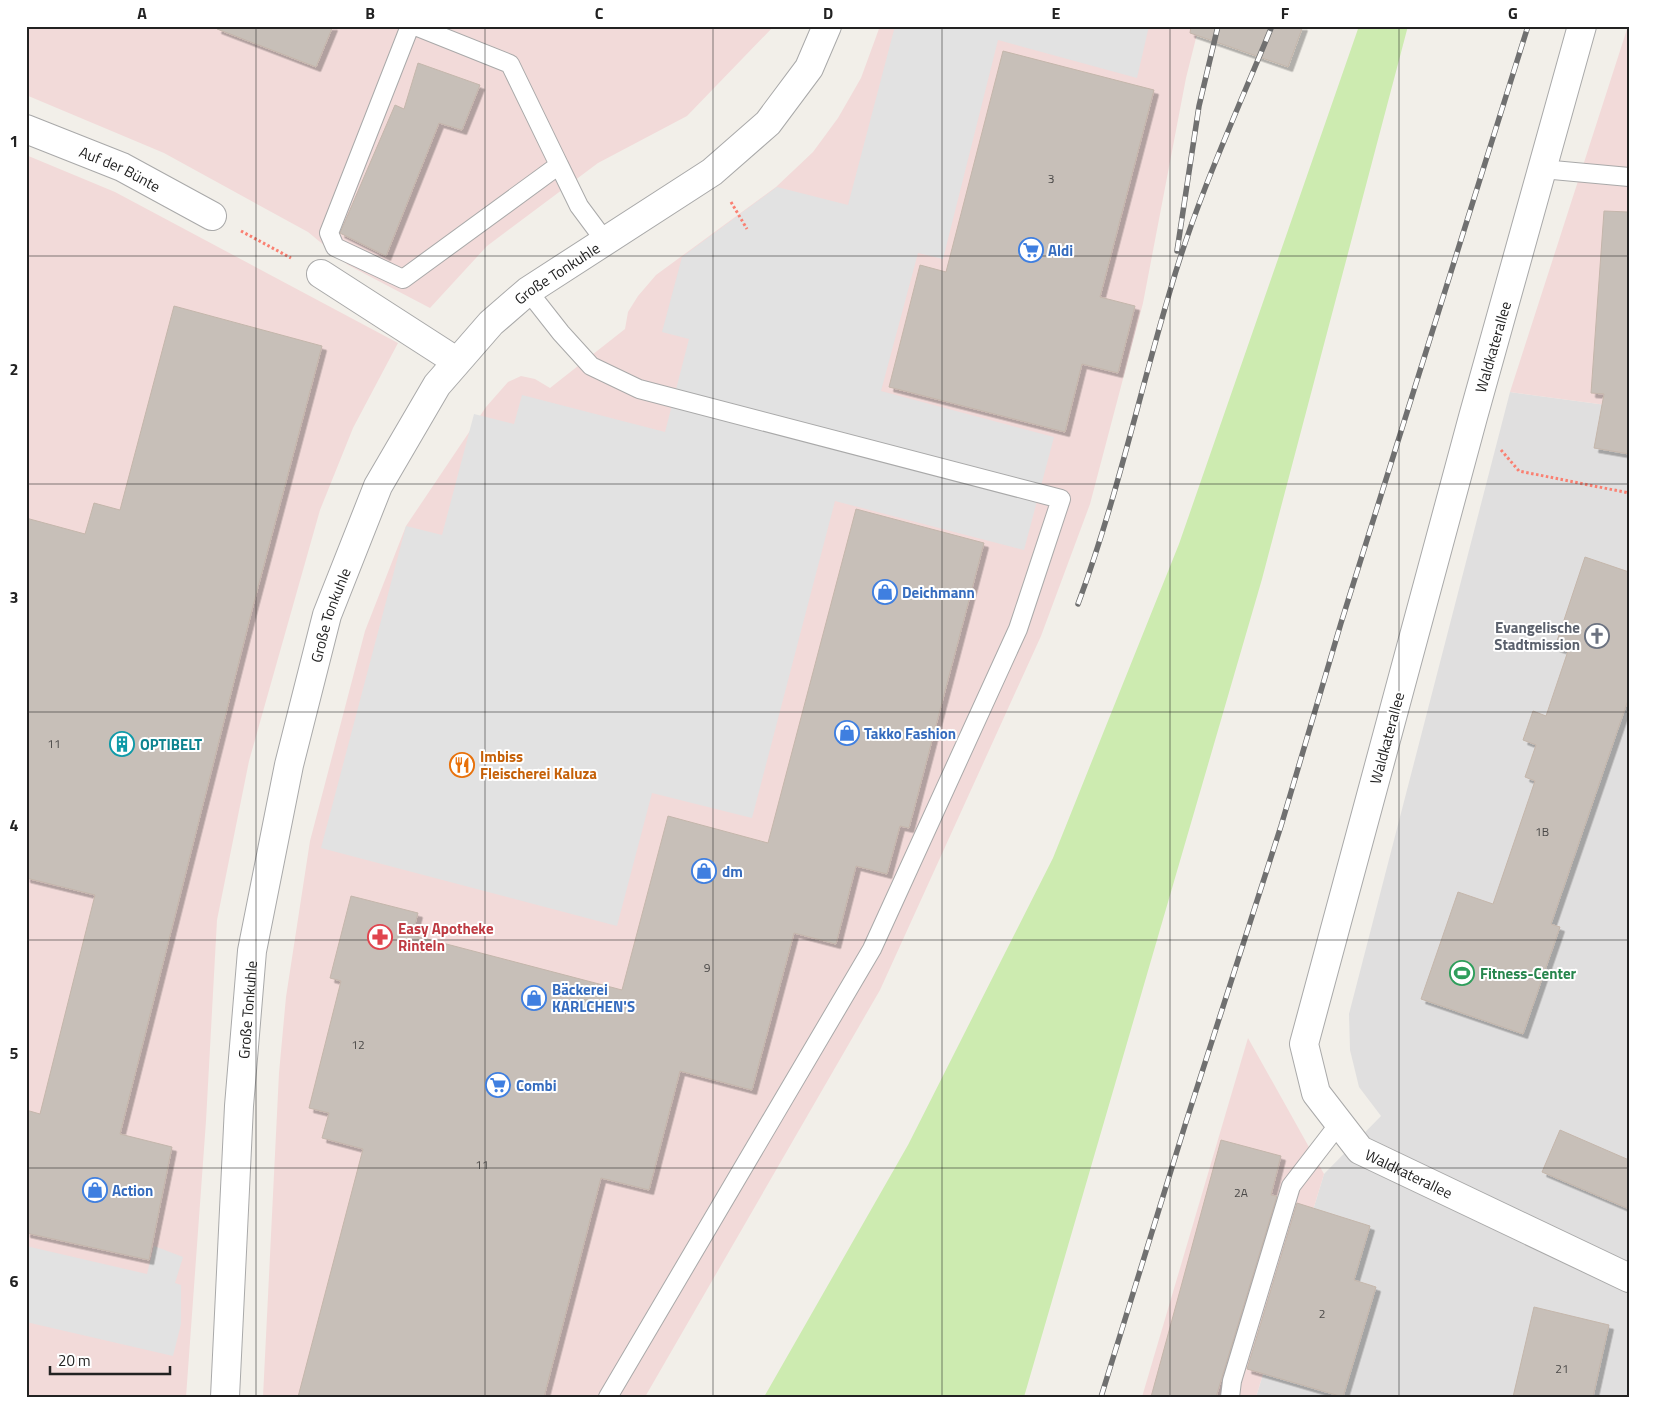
<svg xmlns="http://www.w3.org/2000/svg" width="1655" height="1423" font-family="'Titillium Web',sans-serif">
  <style>
    .residential { fill: #e0dfdf }
    .commercial { fill: #f2dad9 }
    .grass { fill: #cdebb0 }
    .parking { fill: #e2e2e2 }
    .building { fill: #c7bfb8; stroke: #c4b6ab; filter: url(#shadow) }
    .lines { fill: none; stroke-linecap: round; stroke-linejoin: round }
    .lane-casing { stroke: #a9a9a9; stroke-width: 20 }
    .street-casing { stroke: #a9a9a9; stroke-width: 30 }
    .path { stroke: #fa8072; stroke-width: 3; stroke-dasharray: 2.5 2.5; stroke-linecap: butt }
    .lane { stroke: #fff; stroke-width: 18 }
    .street { stroke: #fff; stroke-width: 28 }
    .rail-casing { stroke: #707070; stroke-width: 5.5 }
    .rail { stroke: #fff; stroke-width: 4; stroke-dasharray: 11; stroke-linecap: butt }
    .grid { fill: none; stroke: #222; stroke-width: 1; stroke-opacity: 0.55 }
    .labels { text-anchor: middle; dominant-baseline: central; stroke-width: 4; stroke-linejoin: round; paint-order: stroke }
    .number-label { font-size: 12px; fill: #4b4948 }
    .street-label { font-size: 15px; fill: #222; stroke: #fff }
    .shop-label { font-size: 15px; font-weight: bold; fill: #366cbe; stroke: #fff; text-anchor: start }
    .worship-label { font-size: 15px; font-weight: bold; fill: #5b616d; stroke: #fff; text-anchor: end }
    .culture-label { font-size: 15px; font-weight: bold; fill: #0d838f; stroke: #fff; text-anchor: start }
    .food-label { font-size: 15px; font-weight: bold; fill: #c56008; stroke: #fff; text-anchor: start }
    .health-label { font-size: 15px; font-weight: bold; fill: #be3a42; stroke: #fff; text-anchor: start }
    .leisure-label { font-size: 15px; font-weight: bold; fill: #27864d; stroke: #fff; text-anchor: start }
    .neatline { fill: none; stroke: #222; stroke-width: 2 }
    .grid-label { font-size: 16px; text-anchor: middle; font-weight: bold; fill: #222 }
  </style>
  <defs>
    <filter id="shadow"><feDropShadow dx="4.5" dy="4.5" stdDeviation="0" flood-color="#0004"/></filter>
  </defs>
  <rect width="100%" height="100%" fill="#f2efe9"/>
  <path class="residential" d="M 1510,392 L 1629,408 L 1629,1397 L 1256,1397 L 1324,1174 L 1381,1116 L 1359,1087 L 1350,1050 L 1349,1014 Z"/>
  <path class="commercial" d="M 26,26 L 774,26 L 687,116 L 598,163 L 487,246 L 430,308 L 348,265 L 308,232 L 164,153 L 26,95 Z
    M 880,26 L 1199,26 L 1186,78 L 1143,303 L 1090,504 L 1041,636 L 880,990 L 645,1397 L 263,1397 L 279,1073 L 286,997 L 310,841 L 365,631 L 406,526 L 486,407 L 508,382 L 521,376 L 535,379 L 550,388 L 625,329 L 628,312 L 638,296 L 656,275 L 776,187 L 813,152 L 838,118 L 861,78 Z
    M 1628,26 L 1629,408 L 1510,392 Z
    M 26,155 L 115,192 L 398,343 L 353,428 L 320,510 L 249,761 L 217,920 L 206,1121 L 186,1397 L 26,1397 Z
    M 1248,1038 L 1324,1174 L 1256,1397 L 1142,1397 Z"/>
  <path class="grass" d="M 1359,26 L 1408,26 L 1262,579 L 1024,1397 L 764,1397 L 908,1145 L 1053,858 L 1179,544 Z"/>
  <path class="parking" d="M 895,26 L 1149,26 L 1137,78 L 998,40 L 943,259 L 918,253 L 881,391 L 1054,437 L 1024,550 L 835,501 L 752,818 L 652,793 L 617,926 L 321,848 L 406,526 L 442,535 L 474,414 L 514,424 L 522,395 L 665,432 L 689,339 L 662,332 L 682,257 L 777,187 L 848,205 Z
    M 26,1246 L 147,1274 L 154,1246 L 183,1257 L 175,1283 L 181,1285 L 181,1324 L 173,1356 L 26,1322 Z"/>
  <path class="building" d="M 218,26 L 333,26 L 316,67 L 217,29 Z
    M 1191,26 L 1303,26 L 1288,67 L 1190,33 Z
    M 1003,51 L 1154,90 L 1100,297 L 1135,306 L 1118,373 L 1082,364 L 1065,432 L 889,387 L 920,265 L 946,272 Z
    M 418,63 L 480,85 L 462,130 L 439,123 L 386,256 L 340,233 L 395,105 L 404,109 Z
    M 1604,211 L 1629,212 L 1629,454 L 1594,448 L 1604,394 L 1591,393 Z
    M 174,306 L 322,346 L 252,610 L 120,1134 L 172,1147 L 149,1260 L 26,1233 L 26,1110 L 40,1114 L 95,895 L 26,878 L 26,518 L 85,534 L 94,503 L 120,510 Z
    M 856,509 L 984,543 L 909,828 L 900,826 L 887,874 L 856,866 L 836,944 L 794,933 L 752,1090 L 680,1071 L 649,1190 L 601,1178 L 544,1397 L 298,1397 L 363,1149 L 322,1138 L 329,1113 L 309,1108 L 341,981 L 330,978 L 351,896 L 418,913 L 412,935 L 622,990 L 668,816 L 768,843 Z
    M 1585,557 L 1629,572 L 1629,697 L 1551,924 L 1560,927 L 1523,1034 L 1421,999 L 1458,892 L 1493,904 L 1535,781 L 1525,777 L 1536,745 L 1523,740 L 1533,711 L 1546,716 L 1568,651 L 1555,647 Z
    M 1560,1130 L 1629,1160 L 1629,1209 L 1542,1172 Z
    M 1221,1140 L 1281,1156 L 1271,1195 L 1277,1196 L 1216,1397 L 1151,1397 Z
    M 1297,1203 L 1370,1226 L 1354,1280 L 1376,1287 L 1343,1397 L 1247,1369 Z
    M 1534,1307 L 1609,1325 L 1593,1397 L 1513,1397 Z"/>
  <g class="lines">
    <defs>
      <path id="lane" d="M 410,26 L 329,233 L 335,247 L 403,279 L 559,165 L 510,64 L 415,26
        M 559,165 L 579,206 L 605,241
        M 1542,169 L 1629,177
        M 528,291 L 561,333 L 591,366 L 639,389 L 1061,499 L 1018,629 L 872,949 L 608,1397
        M 1230,1397 L 1232,1381 L 1291,1186 L 1338,1125"/>
      <g id="street">
        <path id="s1" d="M 1582,26 L 1473,417 L 1304,1044 L 1316,1093 L 1360,1150 L 1629,1278"/>
        <path id="s2" d="M 26,129 L 122,167 L 212,216"/>
        <path d="M 321,274 L 456,361"/>
        <path id="s3" d="M 225,1397 L 239,1106 L 252,951 L 289,765 L 327,615 L 378,486 L 437,385 L 491,323 L 528,291 L 712,172 L 768,123 L 809,68 L 827,26"/>
      </g>
    </defs>
    <use href="#lane" class="lane-casing"/>
    <use href="#street" class="street-casing"/>
    <path class="path" d="M 731,202 L 747,229
      M 241,231 L 291,258
      M 1501,450 L 1519,471 L 1629,493"/>
    <use href="#lane" class="lane"/>
    <use href="#street" class="street"/>
    <defs>
      <path id="rail" d="M 1177,251 L 1199,106 L 1218,26
        M 1078,604 C 1116,502 1139,395 1170,291 C 1196,200 1236,114 1272,26
        M 1101,1397 L 1186,1122 L 1281,826 L 1341,623 L 1528,26"/>
    </defs>
    <use href="#rail" class="rail-casing"/>
    <use href="#rail" class="rail"/>
  </g>
  <path class="grid" d="M 256,26 L 256,1397M 485,26 L 485,1397M 713,26 L 713,1397M 942,26 L 942,1397M 1170,26 L 1170,1397M 1399,26 L 1399,1397M 26,256 L 1629,256M 26,484 L 1629,484M 26,712 L 1629,712M 26,940 L 1629,940M 26,1168 L 1629,1168"/>
  <defs>
    <symbol id="supermarket-ring" viewBox="-11 -11 22 22"><circle r="9.5" fill="#fff" stroke="#3f7fe0" stroke-width="1.5"/><path d="M-6-5.5h2.5l.6 2H6L4.5 2H-2.5L-4.4-4H-6ZM-1.5 3.2a1.3 1.3 0 1 0 .1 0ZM3 3.2a1.3 1.3 0 1 0 .1 0Z" fill="#3f7fe0"/></symbol>
    <symbol id="shop-ring" viewBox="-11 -11 22 22"><circle r="9.5" fill="#fff" stroke="#3f7fe0" stroke-width="1.5"/><path d="M-5-2.5h2.3a2.7 3.5 0 0 1 5.4 0H5L5.5 6h-11ZM-1.5-2.5h3a1.5 2.3 0 0 0-3 0Z" fill="#3f7fe0"/></symbol>
    <symbol id="church-ring" viewBox="-11 -11 22 22"><circle r="9.5" fill="#fff" stroke="#6b7280" stroke-width="1.5"/><path d="M-1.2-6h2.4v3.5h3.3v2.4h-3.3V6h-2.4V-.1h-3.3v-2.4h3.3Z" fill="#6b7280"/></symbol>
    <symbol id="building-ring" viewBox="-11 -11 22 22"><circle r="9.5" fill="#fff" stroke="#0f9aa8" stroke-width="1.5"/><path d="M-4-6H4V6H1V3H-1V6H-4ZM-2.5-4.3h1.7v1.8h-1.7ZM.8-4.3h1.7v1.8H.8ZM-2.5-1h1.7V.8h-1.7ZM.8-1h1.7V.8H.8Z" fill="#0f9aa8"/></symbol>
    <symbol id="restaurant-ring" viewBox="-11 -11 22 22"><circle r="9.5" fill="#fff" stroke="#e8710a" stroke-width="1.5"/><path d="M-5-6h1v4h1v-4h1v4h1v-4h1v5L-1.5 .5V6h-2V.5L-5-1ZM5-6V6H3V1.5H1.5Q1.5-4 5-6Z" fill="#e8710a"/></symbol>
    <symbol id="pharmacy-ring" viewBox="-11 -11 22 22"><circle r="9.5" fill="#fff" stroke="#e0444e" stroke-width="1.5"/><path d="M-2-6h4v4h4v4h-4v4h-4v-4h-4v-4h4Z" fill="#e0444e"/></symbol>
    <symbol id="stadium-ring" viewBox="-11 -11 22 22"><circle r="9.5" fill="#fff" stroke="#2e9e5b" stroke-width="1.5"/><path d="M0-5a6.5 5 0 1 0 0 10a6.5 5 0 1 0 0-10ZM-3.5-1.8h7v3.6h-7Z" fill="#2e9e5b"/></symbol>
  </defs>
  <g fill-rule="evenodd">
    <use href="#supermarket-ring" x="1017" y="236" width="28" height="28"/>
    <use href="#shop-ring" x="871" y="578" width="28" height="28"/>
    <use href="#church-ring" x="1583" y="622" width="28" height="28"/>
    <use href="#shop-ring" x="833" y="719" width="28" height="28"/>
    <use href="#building-ring" x="108" y="730" width="28" height="28"/>
    <use href="#restaurant-ring" x="448" y="751" width="28" height="28"/>
    <use href="#shop-ring" x="690" y="857" width="28" height="28"/>
    <use href="#pharmacy-ring" x="366" y="923" width="28" height="28"/>
    <use href="#stadium-ring" x="1448" y="959" width="28" height="28"/>
    <use href="#shop-ring" x="520" y="984" width="28" height="28"/>
    <use href="#supermarket-ring" x="484" y="1071" width="28" height="28"/>
    <use href="#shop-ring" x="81" y="1176" width="28" height="28"/>
  </g>
  <g class="labels">
    <g class="number-label">
      <text x="1051" y="178">3</text>
      <text x="54" y="743">11</text>
      <text x="1542" y="831">1B</text>
      <text x="707" y="967">9</text>
      <text x="358" y="1044">12</text>
      <text x="482" y="1164">11</text>
      <text x="1241" y="1192">2A</text>
      <text x="1322" y="1313">2</text>
      <text x="1562" y="1368">21</text>
    </g>
    <g class="street-label">
      <text stroke="none"><textPath href="#s2" startOffset="102">Auf der Bünte</textPath></text>
      <text stroke="none"><textPath href="#s3" startOffset="1212">Große Tonkuhle</textPath></text>
      <text transform="translate(1493 347) rotate(-74)">Waldkaterallee</text>
      <text stroke="none"><textPath href="#s3" startOffset="792">Große Tonkuhle</textPath></text>
      <text transform="translate(1387 738) rotate(-75)">Waldkaterallee</text>
      <text stroke="none"><textPath href="#s3" startOffset="388">Große Tonkuhle</textPath></text>
      <text stroke="none"><textPath href="#s1" startOffset="1232">Waldkaterallee</textPath></text>
    </g>
    <g class="shop-label">
      <text x="1048" y="250">Aldi</text>
      <text x="902" y="592">Deichmann</text>
      <text x="864" y="733">Takko Fashion</text>
      <text x="722" y="871">dm</text>
      <text x="552" y="989">Bäckerei<tspan x="552" dy="17">KARLCHEN'S</tspan></text>
      <text x="516" y="1085">Combi</text>
      <text x="112" y="1190">Action</text>
    </g>
    <g class="worship-label">
      <text x="1580" y="627">Evangelische<tspan x="1580" dy="17">Stadtmission</tspan></text>
    </g>
    <g class="culture-label">
      <text x="140" y="744">OPTIBELT</text>
    </g>
    <g class="food-label">
      <text x="480" y="756">Imbiss<tspan x="480" dy="17">Fleischerei Kaluza</tspan></text>
    </g>
    <g class="health-label">
      <text x="398" y="928">Easy Apotheke<tspan x="398" dy="17">Rinteln</tspan></text>
    </g>
    <g class="leisure-label">
      <text x="1480" y="973">Fitness-Center</text>
    </g>
  </g>
  <rect width="1655" height="1423" fill="none" stroke="#ffffff" stroke-width="55"/>
  <path d="M50 1366v8h120v-8" fill="none" stroke="#222222" stroke-width="2.5"/>
  <text x="58" y="1366" font-size="15" fill="#222222" stroke="#ffffff" stroke-width="4" paint-order="stroke">20 m</text>
  <rect x="28" y="28" width="1600" height="1368" class="neatline"/>
  <g class="grid-label">
    <text x="142" y="19">A</text>
    <text x="370" y="19">B</text>
    <text x="599" y="19">C</text>
    <text x="828" y="19">D</text>
    <text x="1056" y="19">E</text>
    <text x="1285" y="19">F</text>
    <text x="1513" y="19">G</text>
    <text x="14" y="147">1</text>
    <text x="14" y="375">2</text>
    <text x="14" y="603">3</text>
    <text x="14" y="831">4</text>
    <text x="14" y="1059">5</text>
    <text x="14" y="1287">6</text>
  </g>
</svg>
